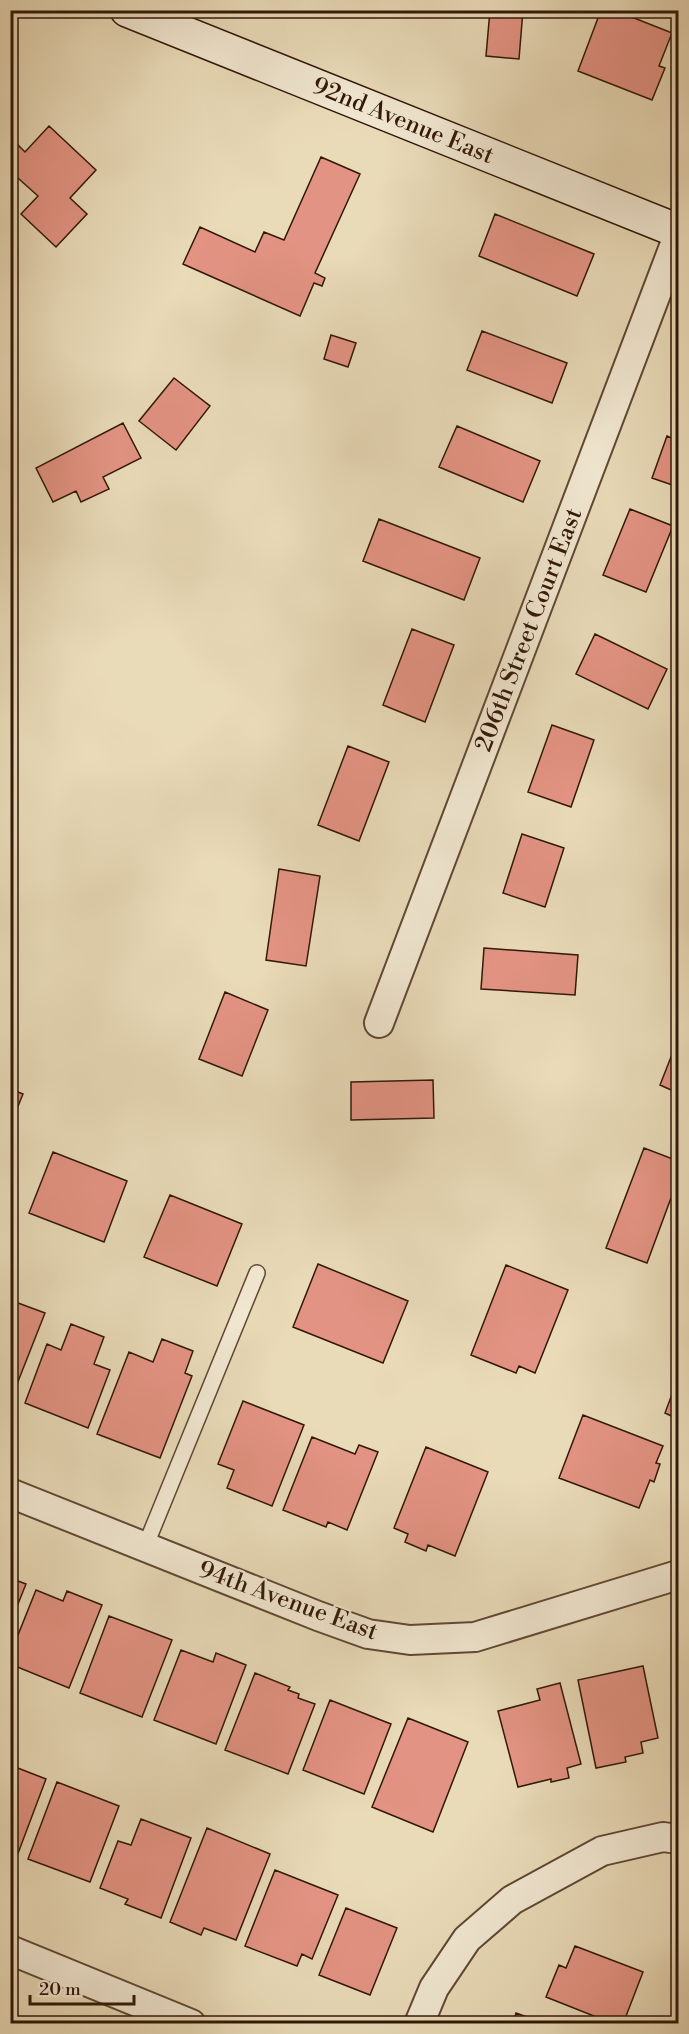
<svg xmlns="http://www.w3.org/2000/svg" width="689" height="2034" font-family="'Libre Bodoni',serif">
  <style>
    .building { fill: #e39383; stroke: #321807; stroke-width: 1.5 }
    .lines { fill: none; stroke-linecap: round; stroke-linejoin: round }
    .lane-casing { stroke: #604833; stroke-width: 18 }
    .street-casing { stroke: #604833; stroke-width: 32 }
    .secondary-casing { stroke: #321807; stroke-width: 36 }
    .lane { stroke: #f1e7d1; stroke-width: 15 }
    .street { stroke: #f1e7d1; stroke-width: 28 }
    .secondary { stroke: #f1e7d1; stroke-width: 33 }
    .labels { text-anchor: middle; dominant-baseline: central; stroke-width: 4.5; stroke-linejoin: round; paint-order: stroke }
    .street-label { font-size: 24px; fill: #321807; stroke: #f1e7d1 }
  </style>
  <rect width="100%" height="100%" fill="#e9dab8"/>
  <filter id="stains"><feTurbulence type="fractalNoise" baseFrequency=".00333" numOctaves="4"/><feColorMatrix values="0 0 0 0 .2 0 0 0 0 .09 0 0 0 0 .02 0 0 0 .5 -.17"/></filter>
  <radialGradient id="worn" r=".72"><stop offset=".6" stop-color="#630" stop-opacity="0"/><stop offset="1" stop-color="#630" stop-opacity=".3"/></radialGradient>
  <path class="building" d="M 490,10 L 523,10 L 519,59 L 486,56 Z
    M 601,10 L 614,10 L 672,33 L 659,66 L 665,68 L 652,100 L 578,71 Z
    M 49,126 L 96,170 L 70,198 L 87,214 L 56,247 L 21,214 L 38,196 L 10,171 L 10,140 L 12,139 L 25,152 Z
    M 321,157 L 360,174 L 315,273 L 325,278 L 322,286 L 314,283 L 300,316 L 183,264 L 200,227 L 255,252 L 264,232 L 284,240 Z
    M 495,214 L 594,254 L 577,296 L 479,256 Z
    M 482,331 L 567,363 L 552,403 L 467,370 Z
    M 331,335 L 356,343 L 348,367 L 324,359 Z
    M 174,378 L 210,406 L 176,450 L 139,421 Z
    M 123,423 L 141,458 L 103,477 L 109,489 L 81,502 L 76,491 L 53,502 L 36,468 Z
    M 457,426 L 540,461 L 523,502 L 439,467 Z
    M 667,436 L 678,441 L 678,487 L 652,478 Z
    M 630,509 L 673,526 L 646,592 L 603,575 Z
    M 379,519 L 480,558 L 464,600 L 363,561 Z
    M 412,629 L 454,645 L 425,722 L 383,705 Z
    M 595,634 L 667,669 L 648,709 L 576,674 Z
    M 552,725 L 594,740 L 571,807 L 528,792 Z
    M 348,746 L 389,762 L 359,841 L 318,825 Z
    M 522,834 L 564,848 L 545,907 L 503,893 Z
    M 279,869 L 320,876 L 306,966 L 266,960 Z
    M 484,948 L 578,955 L 575,995 L 481,989 Z
    M 225,992 L 268,1010 L 242,1076 L 199,1059 Z
    M 678,1039 L 678,1093 L 660,1085 Z
    M 433,1080 L 434,1118 L 351,1120 L 351,1082 Z
    M 10,1089 L 23,1094 L 10,1126 Z
    M 644,1148 L 678,1161 L 678,1179 L 647,1263 L 606,1248 Z
    M 53,1152 L 127,1181 L 104,1242 L 29,1213 Z
    M 170,1195 L 242,1224 L 217,1286 L 144,1257 Z
    M 318,1264 L 408,1301 L 383,1363 L 293,1327 Z
    M 506,1265 L 568,1290 L 535,1373 L 519,1366 L 516,1373 L 471,1355 Z
    M 10,1300 L 45,1313 L 17,1384 L 10,1382 Z
    M 71,1324 L 104,1337 L 94,1364 L 110,1370 L 88,1428 L 25,1403 L 47,1344 L 61,1350 Z
    M 162,1339 L 193,1351 L 185,1373 L 192,1376 L 160,1458 L 97,1434 L 129,1352 L 153,1362 Z
    M 678,1378 L 678,1419 L 665,1413 Z
    M 243,1401 L 304,1425 L 272,1506 L 227,1488 L 234,1470 L 218,1464 Z
    M 583,1415 L 663,1446 L 656,1463 L 660,1464 L 654,1482 L 650,1480 L 639,1508 L 559,1478 Z
    M 312,1437 L 355,1454 L 359,1445 L 378,1452 L 347,1530 L 328,1522 L 326,1527 L 283,1510 Z
    M 426,1447 L 488,1472 L 455,1556 L 428,1545 L 426,1551 L 405,1542 L 408,1534 L 394,1528 Z
    M 10,1578 L 26,1584 L 10,1624 Z
    M 36,1590 L 63,1601 L 67,1591 L 102,1605 L 69,1688 L 10,1664 L 10,1655 Z
    M 109,1616 L 172,1640 L 142,1717 L 80,1693 Z
    M 181,1650 L 213,1662 L 216,1653 L 246,1665 L 216,1744 L 154,1720 Z
    M 643,1666 L 658,1738 L 641,1742 L 643,1753 L 625,1757 L 626,1762 L 596,1768 L 578,1680 Z
    M 255,1673 L 290,1687 L 288,1690 L 299,1694 L 298,1698 L 315,1704 L 288,1774 L 225,1750 Z
    M 560,1683 L 581,1764 L 567,1768 L 569,1778 L 551,1782 L 551,1779 L 518,1787 L 498,1711 L 540,1700 L 537,1689 Z
    M 330,1700 L 391,1724 L 364,1794 L 303,1770 Z
    M 408,1718 L 468,1742 L 433,1832 L 372,1807 Z
    M 10,1765 L 46,1779 L 17,1856 L 10,1853 Z
    M 57,1782 L 119,1806 L 90,1882 L 28,1859 Z
    M 141,1819 L 191,1838 L 161,1918 L 125,1904 L 128,1899 L 100,1888 L 118,1841 L 131,1845 Z
    M 207,1828 L 270,1854 L 236,1940 L 204,1928 L 201,1935 L 170,1922 Z
    M 275,1870 L 338,1895 L 312,1959 L 302,1954 L 297,1966 L 245,1946 Z
    M 346,1908 L 397,1928 L 370,1995 L 319,1975 Z
    M 575,1946 L 643,1972 L 623,2024 L 614,2024 L 546,1997 L 559,1965 L 566,1968 Z
    M 516,2013 L 546,2024 L 513,2024 Z"/>
  <g class="lines">
    <defs>
      <path id="lane" d="M 145,1547 L 257,1273"/>
      <path id="street" d="M 379,1023 L 678,236
        M 10,1493 L 318,1616 L 368,1634 L 410,1640 L 475,1637 L 678,1575
        M 10,1950 L 191,2024
        M 419,2024 L 434,1988 L 467,1939 L 512,1900 L 602,1851 L 663,1837 L 678,1839"/>
      <path id="secondary" d="M 127,10 L 678,231"/>
    </defs>
    <use href="#lane" class="lane-casing"/>
    <use href="#street" class="street-casing"/>
    <use href="#secondary" class="secondary-casing"/>
    <use href="#lane" class="lane"/>
    <use href="#street" class="street"/>
    <use href="#secondary" class="secondary"/>
  </g>
  <g class="labels">
    <g class="street-label">
      <text transform="translate(403 121) rotate(22)">92nd Avenue East</text>
      <text transform="translate(529 630) rotate(-69)">206th Street Court East</text>
      <text transform="translate(288 1601) rotate(20)">94th Avenue East</text>
    </g>
  </g>
  <rect width="689" height="2034" fill="none" stroke="#e9dab8" stroke-width="36"/>
  <rect x="12" y="12" width="665" height="2010" fill="none" stroke="#321807" stroke-width="3"/>
  <rect x="18" y="18" width="653" height="1998" fill="none" stroke="#321807" stroke-width="1.5"/>
  <path d="M30 1995v9h104v-9" fill="none" stroke="#321807" stroke-width="3"/>
  <text x="39" y="1995" font-size="18" fill="#321807" stroke="#f1e7d1" stroke-width="4.5" paint-order="stroke">20 m</text>
  <rect width="100%" height="100%" filter="url(#stains)"/>
  <rect width="100%" height="100%" fill="url(#worn)"/>
</svg>
